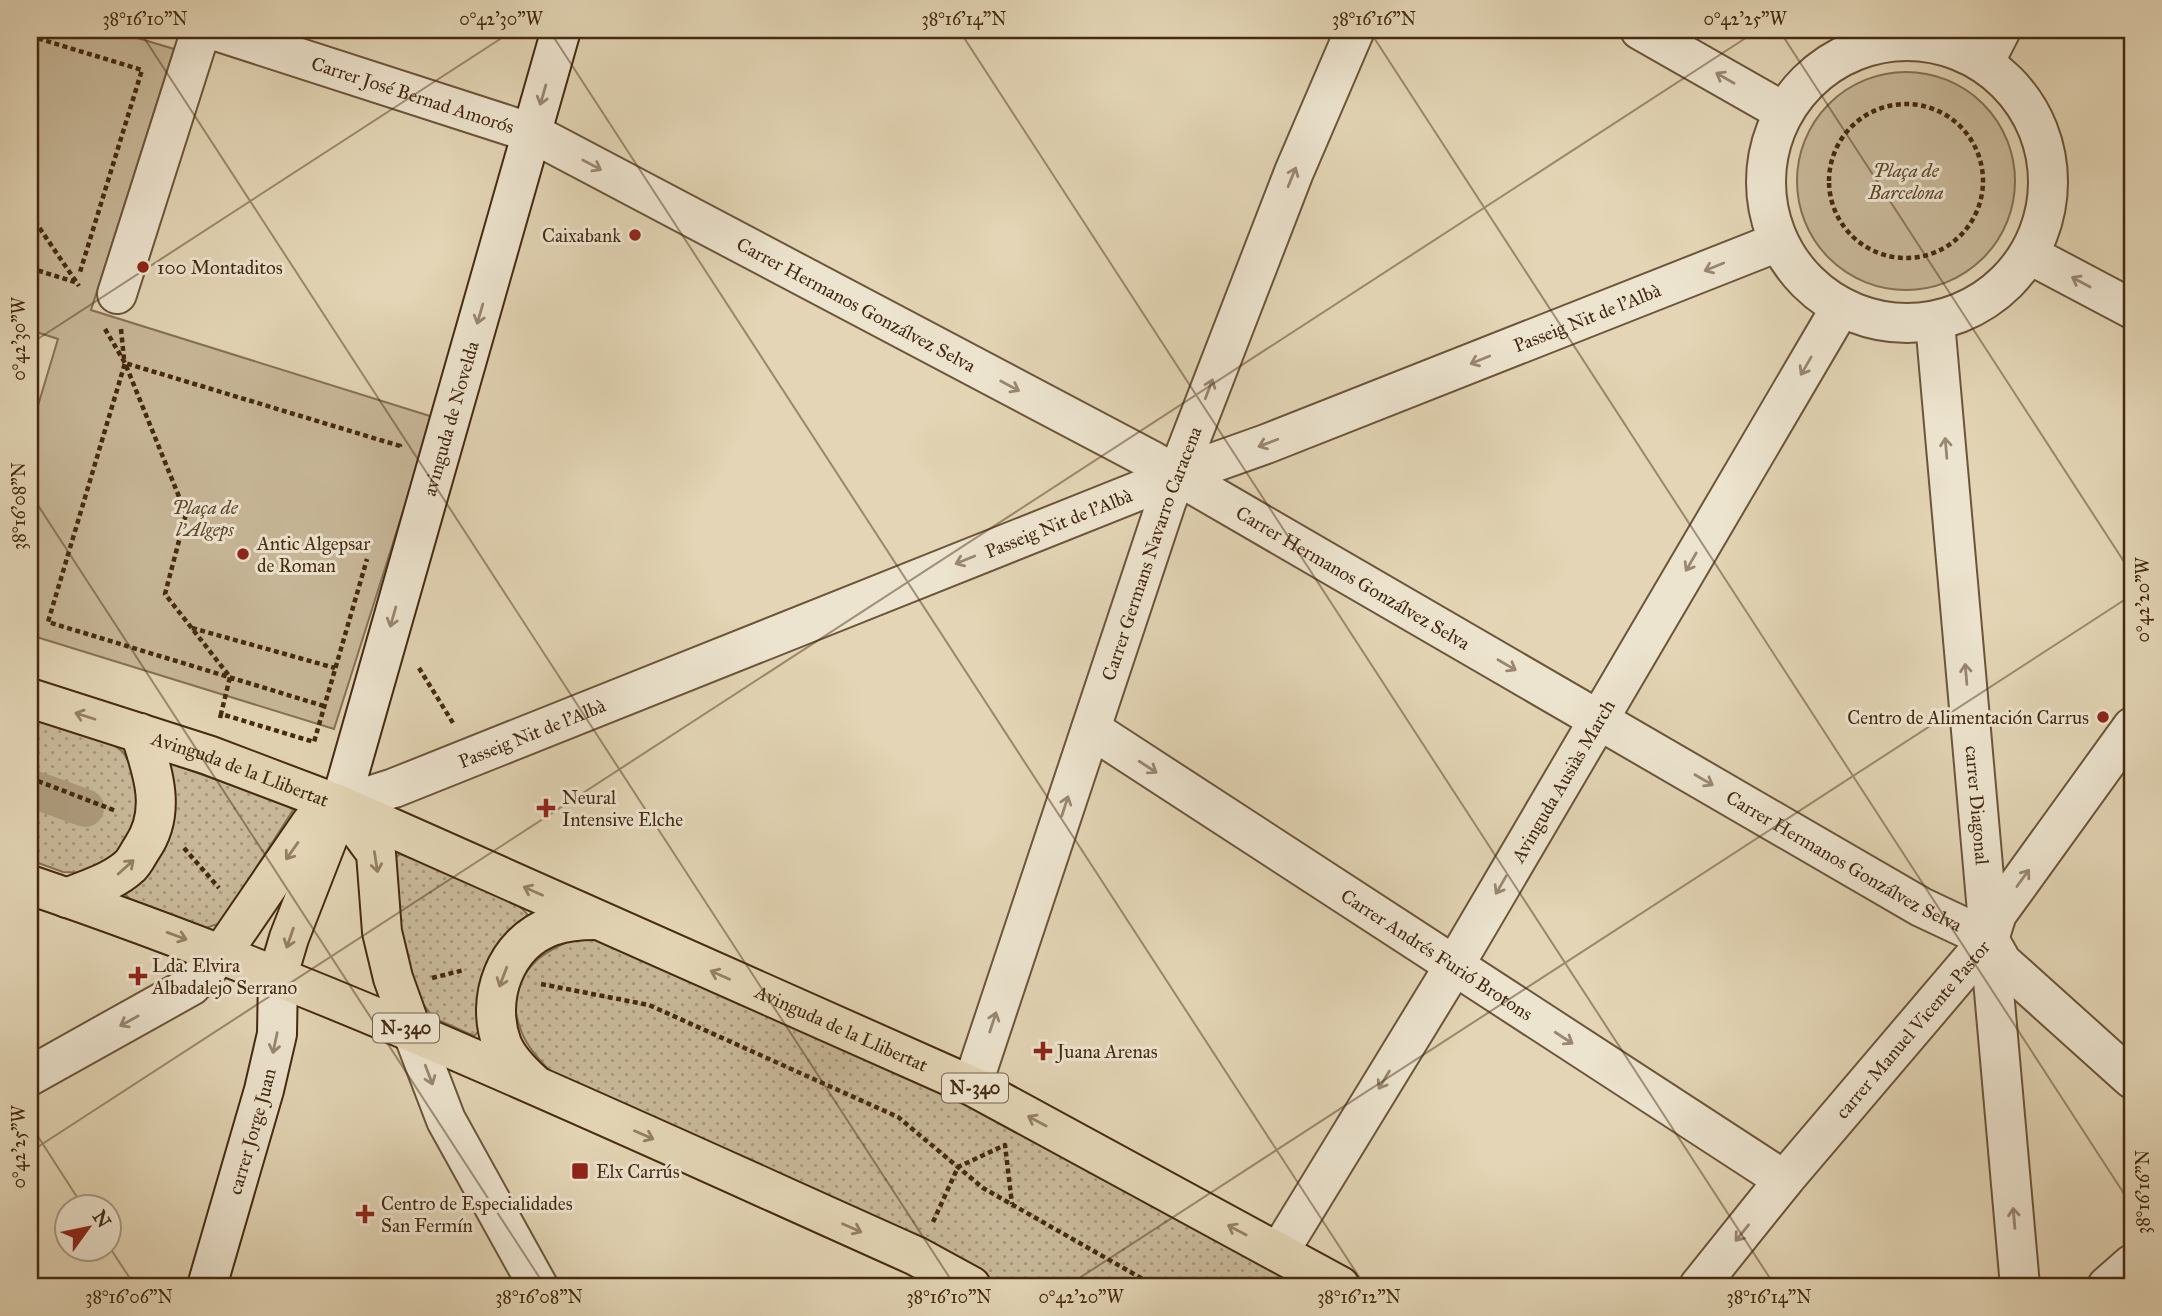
<svg xmlns="http://www.w3.org/2000/svg" width="2162" height="1316" font-family="'IM FELL Great Primer',serif">
  <style>
    .grass { fill: url(#grass-dots); stroke: #867155; stroke-width: 2 }
    .park { fill: #c8b899; stroke: #867155; stroke-width: 2 }
    .lines { fill: none; stroke-linecap: round; stroke-linejoin: round }
    .canal { stroke: #ad9b7d; stroke-width: 38 }
    .street-casing { stroke: #6c553a; stroke-width: 42 }
    .secondary-casing { stroke: #452a11; stroke-width: 42 }
    .highway-casing { stroke: #452a11; stroke-width: 42 }
    .path { stroke: #452a11; stroke-width: 4.5; stroke-dasharray: 5 3.5; stroke-linecap: butt }
    .street { stroke: #ede4cf; stroke-width: 38 }
    .secondary { stroke: #ede4cf; stroke-width: 38 }
    .highway { stroke: #e3d5b5; stroke-width: 38 }
    .oneway { stroke: #998770 }
    .oneway2 { stroke: #948063 }
    .ticks { fill: none; stroke: #452a11; stroke-width: 2; stroke-opacity: 0.45 }
    .poi-dot { fill: #8f2418; stroke: #ede4cf; stroke-width: 2.5 }
    .labels { text-anchor: middle; dominant-baseline: central; stroke-width: 6; stroke-linejoin: round; paint-order: stroke }
    .shield { fill: #ede4cf; stroke: #77624a; stroke-width: 2 }
    .shield-label { font-size: 18px; font-weight: bold; fill: #452a11 }
    .street-label { font-size: 19px; fill: #452a11; stroke: #ede4cf }
    .park-label { font-size: 19px; font-style: italic; fill: #5f462c; stroke: #ede4cf }
    .poi-label { font-size: 19px; fill: #452a11; stroke: #ede4cf; text-anchor: start }
    .neatline { fill: none; stroke: #452a11; stroke-width: 2.5 }
    .ticks-label { font-size: 18px; text-anchor: middle; fill: #452a11 }
  </style>
  <defs>
    <pattern id="grass-dots" width="8" height="8" patternUnits="userSpaceOnUse" patternTransform="scale(1.75)"><rect width="8" height="8" fill="#c8b899"/><path d="M2 2h.1M6 6h.1" fill="none" stroke="#a4967b" stroke-width="1.8" stroke-linecap="round"/></pattern>
  </defs>
  <rect width="100%" height="100%" fill="#e3d5b5"/>
  <filter id="stains"><feTurbulence type="fractalNoise" baseFrequency=".00286" numOctaves="4"/><feColorMatrix values="0 0 0 0 .2 0 0 0 0 .09 0 0 0 0 .02 0 0 0 .5 -.17"/></filter>
  <radialGradient id="worn" r=".72"><stop offset=".6" stop-color="#630" stop-opacity="0"/><stop offset="1" stop-color="#630" stop-opacity=".3"/></radialGradient>
  <path class="grass" d="M 30,714 L 107,740 L 123,752 L 140,781 L 144,810 L 128,849 L 85,873 L 63,872 L 30,860 Z
    M 169,763 L 295,807 L 238,896 L 218,924 L 206,928 L 130,899 L 123,892 Z
    M 400,854 C 432,866 508,888 527,914 L 526,923 L 479,1031 L 474,1036 L 434,1018 L 415,994 L 399,958 L 396,857 Z
    M 576,938 L 604,941 L 971,1106 L 1304,1286 L 1002,1286 L 941,1253 L 554,1075 C 525,1046 519,1035 512,994 C 531,961 541,953 576,938 Z"/>
  <path class="park" d="M 30,30 L 111,30 L 174,49 L 91,310 L 433,417 L 334,729 L 30,635 L 30,432 L 58,339 L 30,330 Z
    M1797 181a109 109 0 1 1 218 0a109 109 0 1 1-218 0Z"/>
  <g class="lines">
    <path class="canal" d="M 30,788 L 85,808"/>
    <defs>
      <g id="street">
        <path id="s1" d="M 213,30 L 532,133 L 1149,459 L 1921,907 L 1989,939 L 2002,962 L 2132,1079"/>
        <path d="M 1640,30 L 1784,112"/>
        <circle cx="1907" cy="182" r="141"/>
        <path d="M 1984,63 L 2001,30"/>
        <path d="M 2030,255 L 2132,309"/>
        <path d="M 117,294 L 201,30"/>
        <path id="s2" d="M 1935,322 L 2020,1286"/>
        <path id="s3" d="M 1091,729 L 1784,1180"/>
        <path id="s4" d="M 340,805 L 394,788 L 1176,476 L 1266,444 L 1778,242"/>
        <path d="M 412,1031 L 446,1120 L 538,1286"/>
        <path d="M 30,1076 L 191,986 L 222,953"/>
        <path id="s5" d="M 972,1086 L 1166,503 L 1294,172 L 1355,30"/>
        <path id="s6" d="M 1279,1252 L 1454,966 L 1841,307"/>
        <path id="s7" d="M 1699,1286 L 1784,1180 L 1989,939 L 1997,914 L 2132,727"/>
        <path d="M 2107,1286 L 2132,1264"/>
      </g>
      <g id="secondary">
        <path id="s8" d="M 340,805 L 561,30"/>
        <path id="s9" d="M 207,1286 L 264,1090 L 277,1034 L 278,975"/>
      </g>
      <g id="highway">
        <path id="s10" d="M 30,698 L 208,755 L 340,805 L 972,1086 L 1340,1286"/>
        <path d="M 342,807 L 376,853 L 382,932 L 393,978 L 412,1031"/>
        <path d="M 30,885 C 334,988 623,1125 916,1256 L 971,1286"/>
        <path d="M 67,898 C 87,889 113,882 130,866 C 135,861 138,854 142,848 C 167,812 153,772 140,733"/>
        <path d="M 222,953 L 311,823 L 340,805"/>
        <path d="M 278,975 L 289,938 L 340,807"/>
        <path d="M 532,1082 C 520,1071 508,1059 502,1044 C 485,999 505,943 552,926 C 567,921 580,920 595,920"/>
      </g>
    </defs>
    <use href="#street" class="street-casing"/>
    <use href="#secondary" class="secondary-casing"/>
    <use href="#highway" class="highway-casing"/>
    <path class="path" d="M 30,36 L 142,70 L 80,272
      M1829 181a77 77 0 1 1 154 0a77 77 0 1 1-154 0Z
      M 30,214 L 79,286
      M 30,268 L 75,282
      M 105,329 L 125,363 L 186,514 L 165,594 L 230,677 L 221,714
      M 121,329 L 124,359
      M 192,628 L 335,668
      M 419,668 L 453,723
      M 324,706 L 48,622 L 125,363 L 400,446 L 399,450
      M 220,718 L 221,714 L 314,742 L 367,559
      M 30,778 L 116,811
      M 184,848 L 219,888
      M 432,978 L 464,970
      M 541,984 L 649,1005 L 898,1117 L 983,1188 L 1155,1286
      M 933,1222 L 958,1167 L 1005,1145 L 1012,1204"/>
    <use href="#street" class="street"/>
    <use href="#secondary" class="secondary"/>
    <use href="#highway" class="highway"/>
  </g>
  <defs><path id="oneway-shaft" d="M-6 0H5M1.5-3L5.5 0L1.5 3" fill="none" stroke-width="1.6" stroke-linecap="round" stroke-linejoin="round" transform="scale(1.75)"/></defs>
  <g class="oneway">
    <use href="#oneway-shaft" transform="translate(1725 78) rotate(-150)"/>
    <use href="#oneway-shaft" transform="translate(543 95) rotate(106)"/>
    <use href="#oneway-shaft" transform="translate(592 165) rotate(28)"/>
    <use href="#oneway-shaft" transform="translate(1292 177) rotate(-68)"/>
    <use href="#oneway-shaft" transform="translate(1714 267) rotate(158)"/>
    <use href="#oneway-shaft" transform="translate(2081 282) rotate(-152)"/>
    <use href="#oneway-shaft" transform="translate(480 314) rotate(106)"/>
    <use href="#oneway-shaft" transform="translate(1480 360) rotate(158)"/>
    <use href="#oneway-shaft" transform="translate(1806 366) rotate(120)"/>
    <use href="#oneway-shaft" transform="translate(1010 386) rotate(28)"/>
    <use href="#oneway-shaft" transform="translate(1209 389) rotate(-69)"/>
    <use href="#oneway-shaft" transform="translate(1268 443) rotate(159)"/>
    <use href="#oneway-shaft" transform="translate(1946 448) rotate(-95)"/>
    <use href="#oneway-shaft" transform="translate(965 560) rotate(158)"/>
    <use href="#oneway-shaft" transform="translate(1691 562) rotate(120)"/>
    <use href="#oneway-shaft" transform="translate(393 617) rotate(106)"/>
    <use href="#oneway-shaft" transform="translate(1507 665) rotate(30)"/>
    <use href="#oneway-shaft" transform="translate(1966 674) rotate(-95)"/>
    <use href="#oneway-shaft" transform="translate(1148 767) rotate(33)"/>
    <use href="#oneway-shaft" transform="translate(1704 780) rotate(30)"/>
    <use href="#oneway-shaft" transform="translate(1065 806) rotate(-72)"/>
    <use href="#oneway-shaft" transform="translate(2023 878) rotate(-54)"/>
    <use href="#oneway-shaft" transform="translate(1501 885) rotate(120)"/>
    <use href="#oneway-shaft" transform="translate(129 1021) rotate(151)"/>
    <use href="#oneway-shaft" transform="translate(993 1022) rotate(-72)"/>
    <use href="#oneway-shaft" transform="translate(1564 1038) rotate(33)"/>
    <use href="#oneway-shaft" transform="translate(275 1043) rotate(102)"/>
    <use href="#oneway-shaft" transform="translate(429 1075) rotate(69)"/>
    <use href="#oneway-shaft" transform="translate(1384 1080) rotate(121)"/>
    <use href="#oneway-shaft" transform="translate(2014 1218) rotate(-95)"/>
    <use href="#oneway-shaft" transform="translate(1742 1233) rotate(129)"/>
  </g>
  <g class="oneway2">
    <use href="#oneway-shaft" transform="translate(85 716) rotate(-162)"/>
    <use href="#oneway-shaft" transform="translate(292 851) rotate(125)"/>
    <use href="#oneway-shaft" transform="translate(376 862) rotate(81)"/>
    <use href="#oneway-shaft" transform="translate(126 867) rotate(-42)"/>
    <use href="#oneway-shaft" transform="translate(533 891) rotate(-156)"/>
    <use href="#oneway-shaft" transform="translate(177 936) rotate(20)"/>
    <use href="#oneway-shaft" transform="translate(290 938) rotate(109)"/>
    <use href="#oneway-shaft" transform="translate(720 975) rotate(-156)"/>
    <use href="#oneway-shaft" transform="translate(503 977) rotate(111)"/>
    <use href="#oneway-shaft" transform="translate(1037 1121) rotate(-152)"/>
    <use href="#oneway-shaft" transform="translate(644 1135) rotate(24)"/>
    <use href="#oneway-shaft" transform="translate(852 1228) rotate(24)"/>
    <use href="#oneway-shaft" transform="translate(1237 1230) rotate(-152)"/>
  </g>
  <path class="ticks" d="M 139,30 L 955,1286M 549,30 L 1365,1286M 959,30 L 1775,1286M 1369,30 L 2132,1206M 1779,30 L 2132,574M 30,344 L 514,30M 30,493 L 545,1286M 30,1124 L 84,1208M 30,1152 L 1758,30M 108,1245 L 135,1286M 1067,1286 L 2132,595"/>
  <g class="poi-dot">
    <circle cx="635" cy="235" r="7"/>
    <circle cx="143" cy="267" r="7"/>
    <circle cx="243" cy="554" r="7"/>
    <circle cx="2103" cy="717" r="7"/>
    <path d="M542.5 797.5h7v7h7v7h-7v7h-7v-7h-7v-7h7z"/>
    <path d="M134.5 965.5h7v7h7v7h-7v7h-7v-7h-7v-7h7z"/>
    <path d="M1039.5 1040.5h7v7h7v7h-7v7h-7v-7h-7v-7h7z"/>
    <rect x="571" y="1162" width="18" height="18" rx="3.5"/>
    <path d="M361.5 1203.5h7v7h7v7h-7v7h-7v-7h-7v-7h7z"/>
  </g>
  <g class="labels">
    <g class="shield">
      <rect x="373" y="1013.5" width="66" height="29" rx="5"/>
      <rect x="942" y="1073.5" width="66" height="29" rx="5"/>
    </g>
    <g class="shield-label">
      <text x="406" y="1028">N-340</text>
      <text x="975" y="1088">N-340</text>
    </g>
    <g class="street-label">
      <text stroke="none"><textPath href="#s1" startOffset="210">Carrer José Bernad Amorós</textPath></text>
      <text stroke="none"><textPath href="#s1" startOffset="702">Carrer Hermanos Gonzálvez Selva</textPath></text>
      <text stroke="none"><textPath href="#s4" startOffset="1339">Passeig Nit de l'Albà</textPath></text>
      <text stroke="none"><textPath href="#s8" startOffset="402">avinguda de Novelda</textPath></text>
      <text stroke="none"><textPath href="#s4" startOffset="772">Passeig Nit de l'Albà</textPath></text>
      <text stroke="none"><textPath href="#s5" startOffset="562">Carrer Germans Navarro Caracena</textPath></text>
      <text stroke="none"><textPath href="#s1" startOffset="1269">Carrer Hermanos Gonzálvez Selva</textPath></text>
      <text stroke="none"><textPath href="#s4" startOffset="205">Passeig Nit de l'Albà</textPath></text>
      <text stroke="none"><textPath href="#s10" startOffset="222">Avinguda de la Llibertat</textPath></text>
      <text stroke="none"><textPath href="#s6" startOffset="550">Avinguda Ausiàs March</textPath></text>
      <text stroke="none"><textPath href="#s2" startOffset="485">carrer Diagonal</textPath></text>
      <text stroke="none"><textPath href="#s1" startOffset="1836">Carrer Hermanos Gonzálvez Selva</textPath></text>
      <text stroke="none"><textPath href="#s3" startOffset="413">Carrer Andrés Furió Brotons</textPath></text>
      <text stroke="none"><textPath href="#s10" startOffset="877">Avinguda de la Llibertat</textPath></text>
      <text stroke="none"><textPath href="#s7" startOffset="334">carrer Manuel Vicente Pastor</textPath></text>
      <text stroke="none"><textPath href="#s9" startOffset="161">carrer Jorge Juan</textPath></text>
    </g>
    <g class="park-label">
      <text x="1906" y="170">Plaça de<tspan x="1906" dy="22">Barcelona</tspan></text>
      <text x="205" y="507">Plaça de<tspan x="205" dy="22">l'Algeps</tspan></text>
    </g>
    <g class="poi-label">
      <text x="621" y="235" text-anchor="end">Caixabank</text>
      <text x="157" y="267">100 Montaditos</text>
      <text x="257" y="543">Antic Algepsar<tspan x="257" dy="22">de Roman</tspan></text>
      <text x="2089" y="717" text-anchor="end">Centro de Alimentación Carrus</text>
      <text x="562" y="797">Neural<tspan x="562" dy="22">Intensive Elche</tspan></text>
      <text x="152" y="965">Lda. Elvira<tspan x="152" dy="22">Albadalejo Serrano</tspan></text>
      <text x="1057" y="1051">Juana Arenas</text>
      <text x="596" y="1171">Elx Carrús</text>
      <text x="381" y="1203">Centro de Especialidades<tspan x="381" dy="22">San Fermín</tspan></text>
    </g>
  </g>
  <rect width="2162" height="1316" fill="none" stroke="#e3d5b5" stroke-width="77"/>
  <g transform="translate(88 1228) rotate(57)"><circle r="33" fill="#ede4cf" stroke="#aa9a83" stroke-width="2"/>
  <path d="M0-5L12 26L0 18L-12 26Z" fill="#8f2418"/>
  <text y="-10" font-size="19" font-weight="bold" text-anchor="middle" fill="#452a11">N</text>
  </g>
  <rect x="38" y="38" width="2086" height="1240" class="neatline"/>
  <g class="ticks-label">
    <text x="145" y="25">38°16'10"N</text>
    <text x="501" y="25">0°42'30"W</text>
    <text x="964" y="25">38°16'14"N</text>
    <text x="1374" y="25">38°16'16"N</text>
    <text x="1745" y="25">0°42'25"W</text>
    <text transform="translate(19 339) rotate(-90)" y="6">0°42'30"W</text>
    <text transform="translate(19 506) rotate(-90)" y="6">38°16'08"N</text>
    <text transform="translate(2143 600) rotate(-90)" y="6">0°42'20"W</text>
    <text transform="translate(19 1147) rotate(-90)" y="6">0°42'25"W</text>
    <text transform="translate(2143 1192) rotate(-90)" y="6">38°16'16"N</text>
    <text x="129" y="1303">38°16'06"N</text>
    <text x="539" y="1303">38°16'08"N</text>
    <text x="949" y="1303">38°16'10"N</text>
    <text x="1081" y="1303">0°42'20"W</text>
    <text x="1359" y="1303">38°16'12"N</text>
    <text x="1769" y="1303">38°16'14"N</text>
  </g>
  <rect width="100%" height="100%" filter="url(#stains)"/>
  <rect width="100%" height="100%" fill="url(#worn)"/>
</svg>
